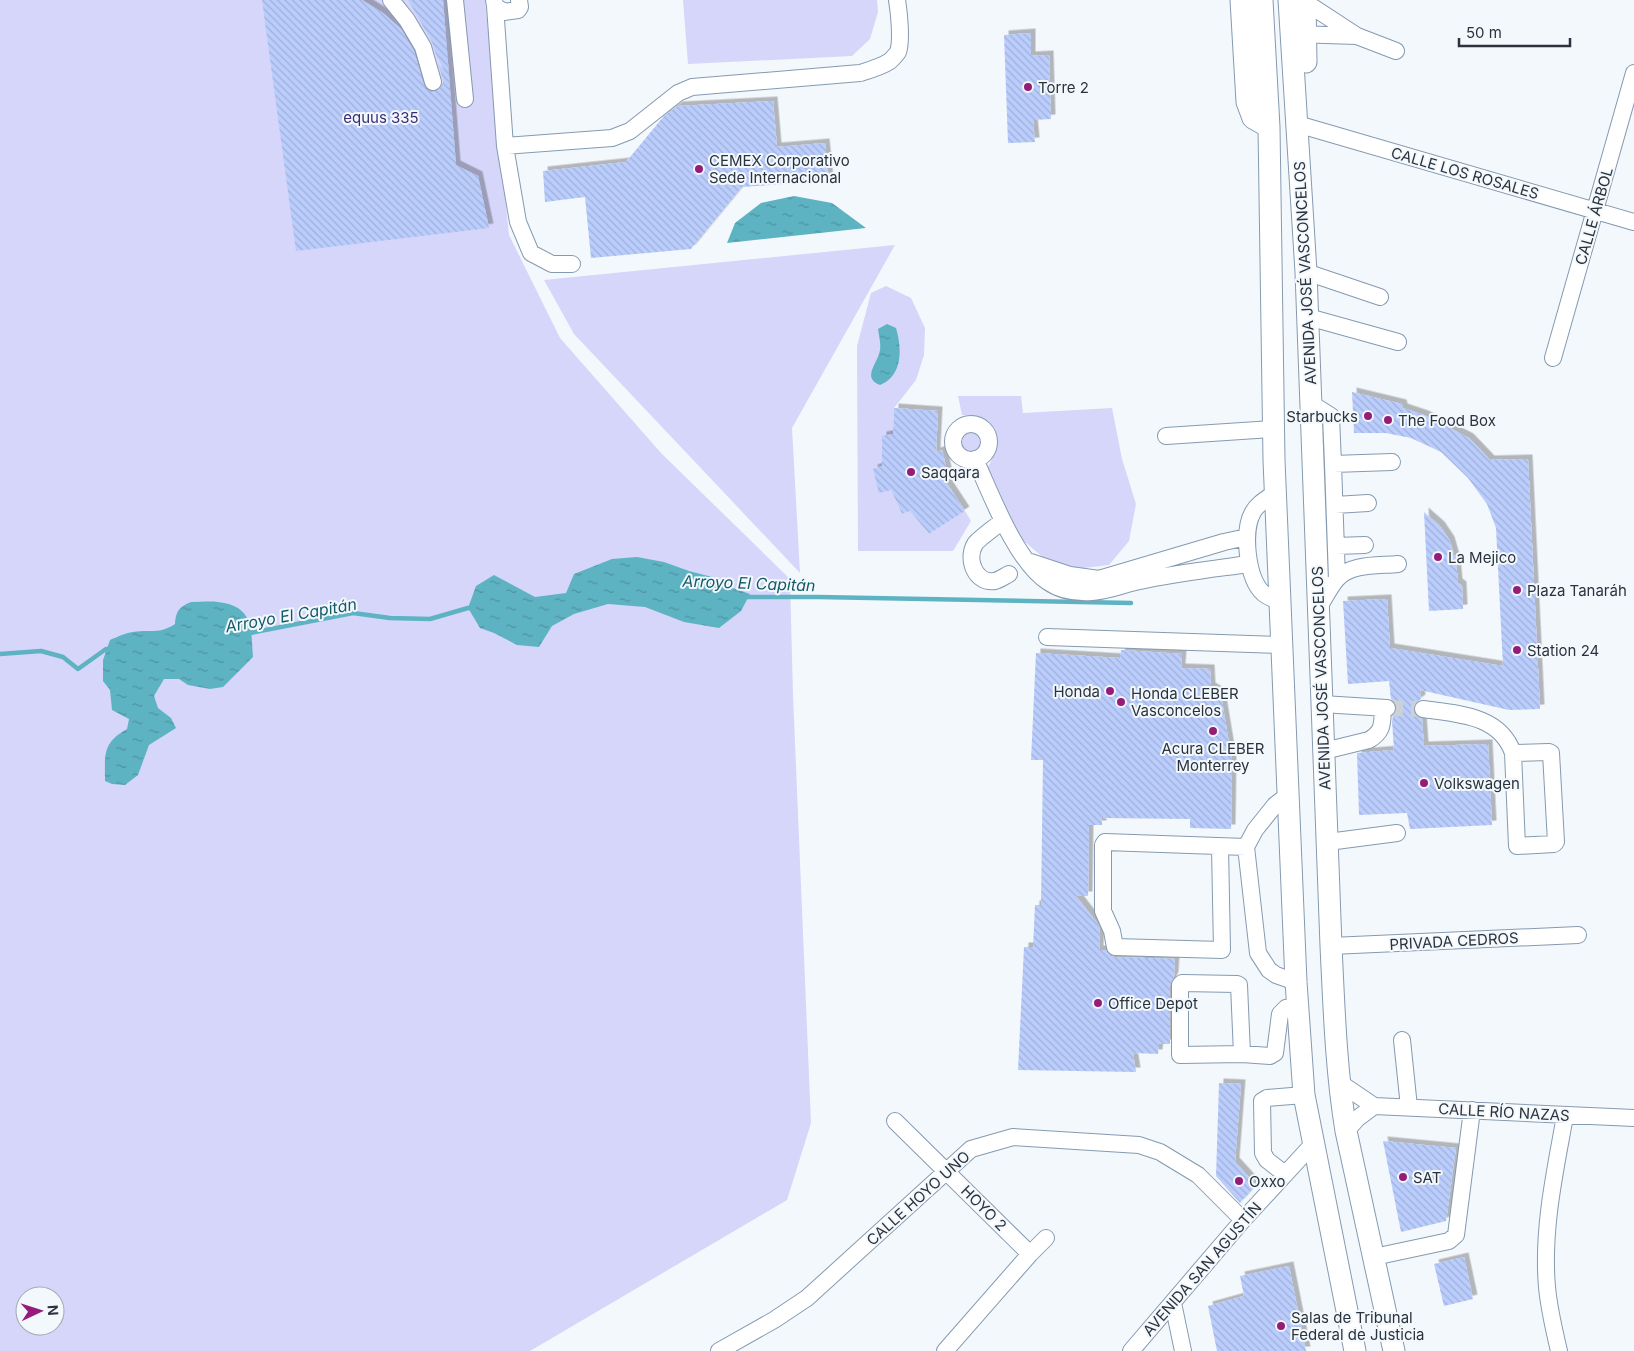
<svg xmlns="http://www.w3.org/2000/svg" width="1634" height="1351" font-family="Inter,sans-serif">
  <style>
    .green { fill: #d5d6f9; fill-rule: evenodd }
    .water { fill: url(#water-ripples) }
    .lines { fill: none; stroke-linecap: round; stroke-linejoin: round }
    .stream { stroke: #5eb3c3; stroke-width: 4.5 }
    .building { fill: url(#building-back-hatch); filter: url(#shadow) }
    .minor-tunnel { stroke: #cbd1d6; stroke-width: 16; stroke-dasharray: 16 8; stroke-linecap: butt }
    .minor-casing { stroke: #859ab0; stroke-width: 18 }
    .major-casing { stroke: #859ab0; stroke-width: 23 }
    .minor { stroke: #fff; stroke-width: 16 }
    .major { stroke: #fff; stroke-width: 21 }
    .poi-dot { fill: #951d79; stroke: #f3f8fd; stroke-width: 2 }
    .labels { text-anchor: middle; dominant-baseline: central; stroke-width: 4; stroke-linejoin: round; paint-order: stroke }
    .poi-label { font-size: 15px; fill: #2a333c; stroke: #f3f8fd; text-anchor: start }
    .park-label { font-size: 15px; fill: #382e74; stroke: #f3f8fd }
    .street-label { font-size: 15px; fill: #2a333c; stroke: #f3f8fd }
    .water-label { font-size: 16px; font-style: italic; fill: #115a66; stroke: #f3f8fd }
  </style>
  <defs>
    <pattern id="water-ripples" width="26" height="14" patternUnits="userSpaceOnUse" patternTransform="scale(1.25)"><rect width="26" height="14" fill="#5eb3c3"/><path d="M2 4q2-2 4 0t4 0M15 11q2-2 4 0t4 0" fill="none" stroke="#4e92a0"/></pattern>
    <pattern id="building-back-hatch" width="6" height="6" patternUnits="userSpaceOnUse" patternTransform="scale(1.25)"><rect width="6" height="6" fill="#bacdfc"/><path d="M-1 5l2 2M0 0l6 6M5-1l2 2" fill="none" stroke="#a0b0d9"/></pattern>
    <filter id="shadow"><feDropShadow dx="4.5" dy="-4.5" stdDeviation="0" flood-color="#0004"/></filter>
  </defs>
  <rect width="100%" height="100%" fill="#f3f8fd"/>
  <path class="green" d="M 0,0 L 485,0 L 509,235 L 560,338 L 661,453 L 790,579 L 793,696 L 811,1123 L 787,1200 L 530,1351 L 0,1351 ZM 25,1296 L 55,1296 L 55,1326 L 25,1326 Z
    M 683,0 L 877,0 L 878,12 L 870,39 L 852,56 L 688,64 Z
    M 895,245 L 792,428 L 800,573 L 574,334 L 544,280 Z
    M 886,286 L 911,298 L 925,328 L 924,355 L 916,380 L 894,408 L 891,490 L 902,514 L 910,511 L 929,534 L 965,511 L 971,521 L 953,551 L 858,551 L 857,346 L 871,293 Z
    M 958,396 L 1021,396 L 1023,413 L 1112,408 L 1122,459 L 1136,504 L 1129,541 L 1109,565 L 1075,569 L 1044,558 L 1013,532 L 986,470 C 1004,444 996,414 962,415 Z
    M959 442a12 12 0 1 1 24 0a12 12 0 1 1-24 0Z"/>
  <path class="water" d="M 794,196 L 832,203 L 866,228 L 727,243 L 735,223 L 761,203 Z
    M 887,324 L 896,328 C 902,348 903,376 880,385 C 861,378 878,363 880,350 C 881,344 879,336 878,329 Z
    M 637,557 L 664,562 L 689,571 L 712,577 L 724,585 L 750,594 L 741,611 L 719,628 L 684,622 L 645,607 L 608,604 L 574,614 L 552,626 L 539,647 L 517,645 L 494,633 L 480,628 L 468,608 L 476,586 L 494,575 L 535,597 L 566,593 L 574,574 L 612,559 Z
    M 191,602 C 200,602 210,601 218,602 C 254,606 251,629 253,657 L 223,687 L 210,689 L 188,685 L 179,679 L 164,679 L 154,696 L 158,708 L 171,718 L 176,728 L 149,745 L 138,775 L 125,785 L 112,784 L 105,781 C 105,755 102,743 127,729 L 129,719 L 112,710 L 110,690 L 103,681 L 103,660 L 110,640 C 117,637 125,633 133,632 C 151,629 158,635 175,624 C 176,611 179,607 191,602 Z"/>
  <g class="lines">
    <path class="stream" d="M 743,597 L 818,597 L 1131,603
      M 245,634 L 353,613 L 390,618 L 430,619 L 468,608 L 474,608
      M 0,654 L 41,651 L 63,657 L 78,669 L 106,649 L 112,649"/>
  </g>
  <path class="building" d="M 262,0 L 362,0 L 383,13 L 401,29 L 414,51 L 424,85 L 426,89 L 431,92 L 436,91 L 443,85 L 443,79 L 438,64 L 444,70 L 435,52 L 432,42 L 408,0 L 443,0 L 456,165 L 478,176 L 489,228 L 296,251 Z
    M 1031,33 L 1031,56 L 1049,55 L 1051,119 L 1033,120 L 1035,142 L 1008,143 L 1004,35 Z
    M 773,101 L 777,147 L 825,143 L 829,181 L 742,187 L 691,249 L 591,258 L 585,197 L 545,202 L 543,171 L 626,162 L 664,116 L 678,106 Z
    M 1352,392 L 1402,404 L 1403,408 L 1424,415 L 1469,438 L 1490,460 L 1528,459 L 1540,709 L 1509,710 L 1420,690 L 1421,699 L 1415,703 L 1413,708 L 1417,717 L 1422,719 L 1424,746 L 1488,744 L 1492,825 L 1410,829 L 1407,813 L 1359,815 L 1357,753 L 1394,750 L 1392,721 L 1393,716 L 1396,713 L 1397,708 L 1396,703 L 1391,699 L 1389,681 L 1348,684 L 1343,601 L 1387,599 L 1390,648 L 1503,666 L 1496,528 L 1487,504 L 1468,478 L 1441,452 L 1411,438 L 1386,433 L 1354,433 Z
    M 894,408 L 938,411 L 936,452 L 942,450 L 948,475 L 942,476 L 965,511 L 929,534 L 910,511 L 902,514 L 891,490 L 879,493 L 873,469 L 882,466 L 882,436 L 893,434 Z
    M 1424,512 L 1440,526 L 1450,541 L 1456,562 L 1458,583 L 1462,586 L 1463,609 L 1429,611 Z
    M 1121,650 L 1182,654 L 1181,668 L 1210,669 L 1211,687 L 1221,693 L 1221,695 L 1232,761 L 1231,829 L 1190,828 L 1190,819 L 1102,818 L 1102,825 L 1089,825 L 1088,896 L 1076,896 L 1097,923 L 1100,928 L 1099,950 L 1106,950 L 1110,956 L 1115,957 L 1175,959 L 1174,976 L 1170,985 L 1170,1044 L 1159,1044 L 1158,1054 L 1133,1053 L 1136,1072 L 1018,1070 L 1024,947 L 1033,947 L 1035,905 L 1041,905 L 1043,760 L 1031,760 L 1036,653 L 1120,658 Z
    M 1219,1083 L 1241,1084 L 1235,1162 L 1256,1185 L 1240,1203 L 1216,1176 Z
    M 1383,1141 L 1456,1148 L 1446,1221 L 1401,1232 Z
    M 1464,1257 L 1473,1299 L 1444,1306 L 1434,1264 Z
    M 1289,1266 L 1306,1351 L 1217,1351 L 1208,1306 L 1244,1296 L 1240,1276 Z"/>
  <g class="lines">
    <path class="minor-tunnel" d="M 1387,708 L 1423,709"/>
    <defs>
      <path id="minor" d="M 391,0 L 407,20 L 423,47 L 433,82
        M 455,0 L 465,99
        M 494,0 L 495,6 L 504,12 L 518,10 L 520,7 L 519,0
        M 1302,0 L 1357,36 L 1396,51
        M 495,6 L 505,146 L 518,222 L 531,253 L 552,264 L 572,264
        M 1294,34 L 1357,36
        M 1297,124 L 1634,222
        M 505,146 L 612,138 L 630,131 L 678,93 L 692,87 L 860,73 C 870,70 881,67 890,61 C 892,59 896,55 898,52 C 902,41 899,12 897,0
        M 1306,272 L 1380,297
        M 1308,317 L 1398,342
        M 1553,358 L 1634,73
        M 1312,404 L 1331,416 L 1333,464 L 1392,462
        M953 442a18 18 0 1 1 36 0a18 18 0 1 1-36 0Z
        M 1166,436 L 1273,429
        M 975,459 C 991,494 1016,562 1048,582 C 1061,591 1077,593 1092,592 C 1109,591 1124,584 1140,581 C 1176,573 1213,569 1249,564
        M 1333,464 L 1337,579
        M 1276,492 C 1268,498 1257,504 1253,512 C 1242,531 1247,578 1263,593 C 1267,597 1274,599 1280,602
        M 1335,505 L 1368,503
        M 1002,521 C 997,526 978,539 975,544 C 966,559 975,584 995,581 C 999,580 1005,576 1009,574
        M 1336,546 L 1365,545
        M 1031,562 L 1070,575 L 1099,579 L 1224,542 L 1247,537
        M 1317,610 C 1324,600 1329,588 1337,579 C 1351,563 1379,566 1398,564
        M 1047,637 L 1282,645
        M 1322,704 L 1387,708
        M 1423,709 C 1458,714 1500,715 1513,753 L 1517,846 L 1554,844 L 1556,842 L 1551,753 L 1549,752 L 1513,753
        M 1324,751 L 1369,740 C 1384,731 1382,723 1383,708
        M 1288,795 L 1275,805 L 1255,830 L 1246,847 L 1258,953 L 1269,970 L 1276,975 L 1296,982
        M 1328,842 L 1397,833
        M 1220,847 L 1222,950 L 1115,947 L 1112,931 L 1103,911 L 1103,845 L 1105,842 L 1246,847
        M 1331,946 L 1578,935
        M 1182,983 L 1237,984 L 1239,985 L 1242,1054 L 1180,1055 L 1180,985 Z
        M 1402,1040 L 1409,1107
        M 1242,1054 L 1270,1056 L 1275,1053 L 1280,1014 L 1286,1008 L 1298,1006
        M 1340,1083 L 1374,1106 L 1634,1118
        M 895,1121 L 1030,1254
        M 1346,1131 L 1358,1118 L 1374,1106
        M 1285,1174 L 1267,1160 L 1263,1153 L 1262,1101 L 1267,1098 L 1304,1095
        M 1374,1257 L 1449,1241 L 1456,1235 L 1472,1110
        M 1173,1303 L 1183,1351
        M 719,1351 L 774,1320 L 807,1298 L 971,1149 L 1013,1137 L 1139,1145 L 1160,1152 L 1198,1175 L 1243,1220
        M 945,1351 L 1030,1254 L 1046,1238
        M 1131,1351 L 1243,1220 L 1313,1144
        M 1559,1351 C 1554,1330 1549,1309 1547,1287 C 1542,1229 1555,1172 1565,1116"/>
      <path id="major" d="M 1241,0 L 1247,102 L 1253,118 L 1269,127
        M 1262,0 L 1269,127 L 1274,460 L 1296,982 L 1304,1095 L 1355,1351
        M 1289,0 L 1306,272 L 1331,946 C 1334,1008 1336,1070 1346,1131 L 1394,1351
        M 1305,0 L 1306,62"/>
    </defs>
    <use href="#minor" class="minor-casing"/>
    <use href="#major" class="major-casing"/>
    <use href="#minor" class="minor"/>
    <use href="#major" class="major"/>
  </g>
  <g class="poi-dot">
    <circle cx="1028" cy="87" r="5"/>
    <circle cx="699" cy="169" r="5"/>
    <circle cx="1368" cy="416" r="5"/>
    <circle cx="1388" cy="420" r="5"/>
    <circle cx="911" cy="472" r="5"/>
    <circle cx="1438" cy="557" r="5"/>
    <circle cx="1517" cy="590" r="5"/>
    <circle cx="1517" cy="650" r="5"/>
    <circle cx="1110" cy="691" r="5"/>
    <circle cx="1121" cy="702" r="5"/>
    <circle cx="1213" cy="731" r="5"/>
    <circle cx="1424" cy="783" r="5"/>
    <circle cx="1098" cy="1003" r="5"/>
    <circle cx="1403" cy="1177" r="5"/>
    <circle cx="1239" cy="1181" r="5"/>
    <circle cx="1281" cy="1326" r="5"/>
  </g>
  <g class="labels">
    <g class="poi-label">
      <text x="1038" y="87">Torre 2</text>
      <text x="709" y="160">CEMEX Corporativo<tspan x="709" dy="17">Sede Internacional</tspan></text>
      <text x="1358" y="416" text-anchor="end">Starbucks</text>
      <text x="1398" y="420">The Food Box</text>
      <text x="921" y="472">Saqqara</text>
      <text x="1448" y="557">La Mejico</text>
      <text x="1527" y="590">Plaza Tanaráh</text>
      <text x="1527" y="650">Station 24</text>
      <text x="1100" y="691" text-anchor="end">Honda</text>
      <text x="1131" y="693">Honda CLEBER<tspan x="1131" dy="17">Vasconcelos</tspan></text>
      <text x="1213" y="748" text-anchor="middle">Acura CLEBER<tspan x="1213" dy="17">Monterrey</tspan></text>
      <text x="1434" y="783">Volkswagen</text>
      <text x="1108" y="1003">Office Depot</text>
      <text x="1413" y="1177">SAT</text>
      <text x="1249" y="1181">Oxxo</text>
      <text x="1291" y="1317">Salas de Tribunal<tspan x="1291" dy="17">Federal de Justicia</tspan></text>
    </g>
    <g class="park-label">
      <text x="381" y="117">equus 335</text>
    </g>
    <g class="street-label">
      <text transform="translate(1465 173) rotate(16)">CALLE LOS ROSALES</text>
      <text transform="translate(1594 216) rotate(-74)">CALLE ÁRBOL</text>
      <text transform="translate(1305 273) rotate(-93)">AVENIDA JOSÉ VASCONCELOS</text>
      <text transform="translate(1321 678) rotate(-92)">AVENIDA JOSÉ VASCONCELOS</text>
      <text transform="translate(1454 941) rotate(-3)">PRIVADA CEDROS</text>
      <text transform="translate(1504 1112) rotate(3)">CALLE RÍO NAZAS</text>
      <text transform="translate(918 1198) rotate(-42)">CALLE HOYO UNO</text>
      <text transform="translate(984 1208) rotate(45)">HOYO 2</text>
      <text transform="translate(1202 1269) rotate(-49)">AVENIDA SAN AGUSTÍN</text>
    </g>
    <g class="water-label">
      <text transform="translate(749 583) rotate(2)">Arroyo El Capitán</text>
      <text transform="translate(291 615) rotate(-10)">Arroyo El Capitán</text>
    </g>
  </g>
  <g transform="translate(40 1311) rotate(86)"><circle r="24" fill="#f3f8fd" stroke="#a3a9b0"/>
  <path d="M0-4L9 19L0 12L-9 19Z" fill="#951d79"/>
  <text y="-8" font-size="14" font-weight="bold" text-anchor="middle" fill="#2a333c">N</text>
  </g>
  <path d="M1459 38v8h111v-8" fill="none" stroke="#2a333c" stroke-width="2.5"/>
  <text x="1466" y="38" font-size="15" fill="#2a333c" stroke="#f3f8fd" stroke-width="4" paint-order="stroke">50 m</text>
</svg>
